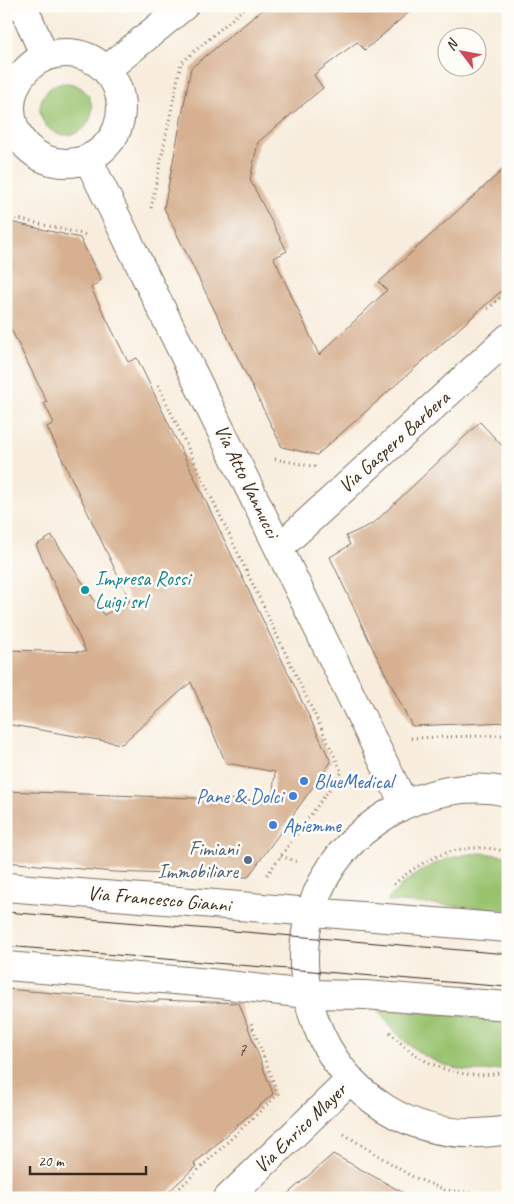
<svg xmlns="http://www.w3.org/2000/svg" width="514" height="1204" font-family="Caveat,sans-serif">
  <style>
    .green { fill: #98c26e; stroke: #6a7646 }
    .building { fill: #d6b090 }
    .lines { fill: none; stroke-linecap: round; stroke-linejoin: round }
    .minor-casing { stroke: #7d6e61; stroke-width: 30 }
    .tertiary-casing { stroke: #7d6e61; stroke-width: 30 }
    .path { stroke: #7d6e61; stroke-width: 3; stroke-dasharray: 1 4; stroke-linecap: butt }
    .minor { stroke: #fff; stroke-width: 28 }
    .tertiary { stroke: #fff; stroke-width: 28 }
    .tram { stroke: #3b2a1e; stroke-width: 1 }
    .culture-dot { fill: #0f9aa8; stroke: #fdfcf7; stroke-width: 2 }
    .shop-dot { fill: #3f7fe0; stroke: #fdfcf7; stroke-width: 2 }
    .service-dot { fill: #5c6f8a; stroke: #fdfcf7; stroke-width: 2 }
    .labels { text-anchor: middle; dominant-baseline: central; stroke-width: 5; stroke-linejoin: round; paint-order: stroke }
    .number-label { font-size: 18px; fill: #624c3a }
    .street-label { font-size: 20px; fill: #3b2a1e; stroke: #fdfcf7 }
    .culture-label { font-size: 20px; fill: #0d838f; stroke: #fdfcf7; text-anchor: start }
    .shop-label { font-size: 20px; fill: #366cbe; stroke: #fdfcf7; text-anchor: start }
    .service-label { font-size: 20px; fill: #4e5e75; stroke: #fdfcf7; text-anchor: end }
  </style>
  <rect width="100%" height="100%" fill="#fdfcf7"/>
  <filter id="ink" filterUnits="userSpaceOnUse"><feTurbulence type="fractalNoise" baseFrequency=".02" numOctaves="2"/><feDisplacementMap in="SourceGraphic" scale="10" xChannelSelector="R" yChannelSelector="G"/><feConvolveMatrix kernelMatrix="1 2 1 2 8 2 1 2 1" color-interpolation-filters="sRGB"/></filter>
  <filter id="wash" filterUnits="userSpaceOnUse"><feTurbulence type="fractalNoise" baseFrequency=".0096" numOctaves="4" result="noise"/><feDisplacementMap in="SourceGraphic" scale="20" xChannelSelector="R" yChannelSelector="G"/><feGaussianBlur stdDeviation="1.12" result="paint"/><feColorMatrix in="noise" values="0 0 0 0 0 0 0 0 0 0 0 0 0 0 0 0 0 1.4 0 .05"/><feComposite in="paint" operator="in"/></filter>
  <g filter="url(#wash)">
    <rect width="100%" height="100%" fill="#f8eddd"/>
    <path class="green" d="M40 109a26 26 0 1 1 52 0a26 26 0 1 1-52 0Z
      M 481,853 L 508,856 L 508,910 L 387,901 C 410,872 444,855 481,853 Z
      M 378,1009 L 508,1019 L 508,1067 C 457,1083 404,1053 378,1009 Z"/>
    <g id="blocks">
      <path class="building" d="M 267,6 L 416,6 L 365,50 L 357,42 L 314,75 L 323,88 L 258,142 L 250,180 L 287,251 L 274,258 L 319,355 L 387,290 L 379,282 L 508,165 L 508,285 L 317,455 L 282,447 L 164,208 L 191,68 Z
        M 6,221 L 80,238 L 101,280 L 91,288 L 128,362 L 137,358 L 331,762 L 248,877 L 114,872 L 6,862 L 6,791 L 272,801 L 275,772 L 226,763 L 191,682 L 122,744 L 6,724 L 6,650 L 86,652 L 36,545 L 52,536 L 104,615 L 130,601 L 47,427 L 54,423 L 44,403 L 47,402 L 6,319 Z
        M 480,422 L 508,452 L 508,722 L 412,726 L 372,647 L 330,557 L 350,545 L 346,536 L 374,523 Z
        M 6,989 L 158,1002 L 158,1000 L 239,1003 L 273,1094 L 194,1164 L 196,1166 L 162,1198 L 6,1198 Z
        M 333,1154 L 413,1198 L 283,1198 Z"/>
    </g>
  </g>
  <g filter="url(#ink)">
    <use href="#blocks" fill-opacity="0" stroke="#7d6e61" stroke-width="1"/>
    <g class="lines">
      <defs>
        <path id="minor" d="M 23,6 L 45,57
          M 88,159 L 404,804
          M 280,547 L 508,338
          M 508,792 C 469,783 425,792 391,812 C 224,910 316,1164 508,1130
          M 228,1198 L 350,1080"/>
        <path id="tertiary" d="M11 108a55 55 0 1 1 110 0a55 55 0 1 1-110 0Z
          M 106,70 L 184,6
          M 6,887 L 508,928
          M 6,966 L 210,983 L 307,994 L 365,995 L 508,1006"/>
      </defs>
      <use href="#minor" class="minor-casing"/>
      <use href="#tertiary" class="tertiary-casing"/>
      <path class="path" d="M 151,208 L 181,63 L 247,6
        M 6,216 L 86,235
        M 488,309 L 508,290
        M 158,385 L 342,772 L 267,875
        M 275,459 L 316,467
        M 411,738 L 508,735
        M 281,856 L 298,862
        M 394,884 C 428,855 463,840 508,852
        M 390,1032 C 420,1066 463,1083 508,1071
        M 344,1134 L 411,1176 L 445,1190 L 498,1196 L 508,1194
        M 169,1198 L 278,1094 L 251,1023"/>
      <use href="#minor" class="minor"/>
      <use href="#tertiary" class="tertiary"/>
      <path class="tram" d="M 6,912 L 508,954
        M 6,946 L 508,987"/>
    </g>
  </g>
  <circle class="culture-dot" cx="85" cy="590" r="5"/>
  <g class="shop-dot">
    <circle cx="304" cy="781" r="5"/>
    <circle cx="293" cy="796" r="5"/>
    <circle cx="273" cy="825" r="5"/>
  </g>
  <circle class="service-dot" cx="248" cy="860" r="5"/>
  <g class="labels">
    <g class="number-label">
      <text x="242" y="1050">7</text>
    </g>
    <g class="street-label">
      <text transform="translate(394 442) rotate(-42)">Via Gaspero Barbera</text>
      <text transform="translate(247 481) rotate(64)">Via Atto Vannucci</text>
      <text transform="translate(159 899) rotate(5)">Via Francesco Gianni</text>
      <text transform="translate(300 1128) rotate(-44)">Via Enrico Mayer</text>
    </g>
    <g class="culture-label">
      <text x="95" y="578">Impresa Rossi<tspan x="95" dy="23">Luigi srl</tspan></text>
    </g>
    <g class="shop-label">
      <text x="314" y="781">BlueMedical</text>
      <text x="283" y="796" text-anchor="end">Pane &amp; Dolci</text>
      <text x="283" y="825">Apiemme</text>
    </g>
    <g class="service-label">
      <text x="238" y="848">Fimiani<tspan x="238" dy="23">Immobiliare</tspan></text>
    </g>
  </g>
  <rect width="514" height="1204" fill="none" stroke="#fdfcf7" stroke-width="25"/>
  <g transform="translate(462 52) rotate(302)"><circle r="24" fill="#fdfcf7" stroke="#afa8a0"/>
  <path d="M0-4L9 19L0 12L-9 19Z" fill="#d1495b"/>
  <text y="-8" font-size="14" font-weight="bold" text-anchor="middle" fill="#3b2a1e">N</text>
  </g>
  <path d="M30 1166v8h116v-8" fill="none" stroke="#3b2a1e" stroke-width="2.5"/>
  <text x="38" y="1166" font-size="15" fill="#3b2a1e" stroke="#fdfcf7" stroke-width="4" paint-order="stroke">20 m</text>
</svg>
